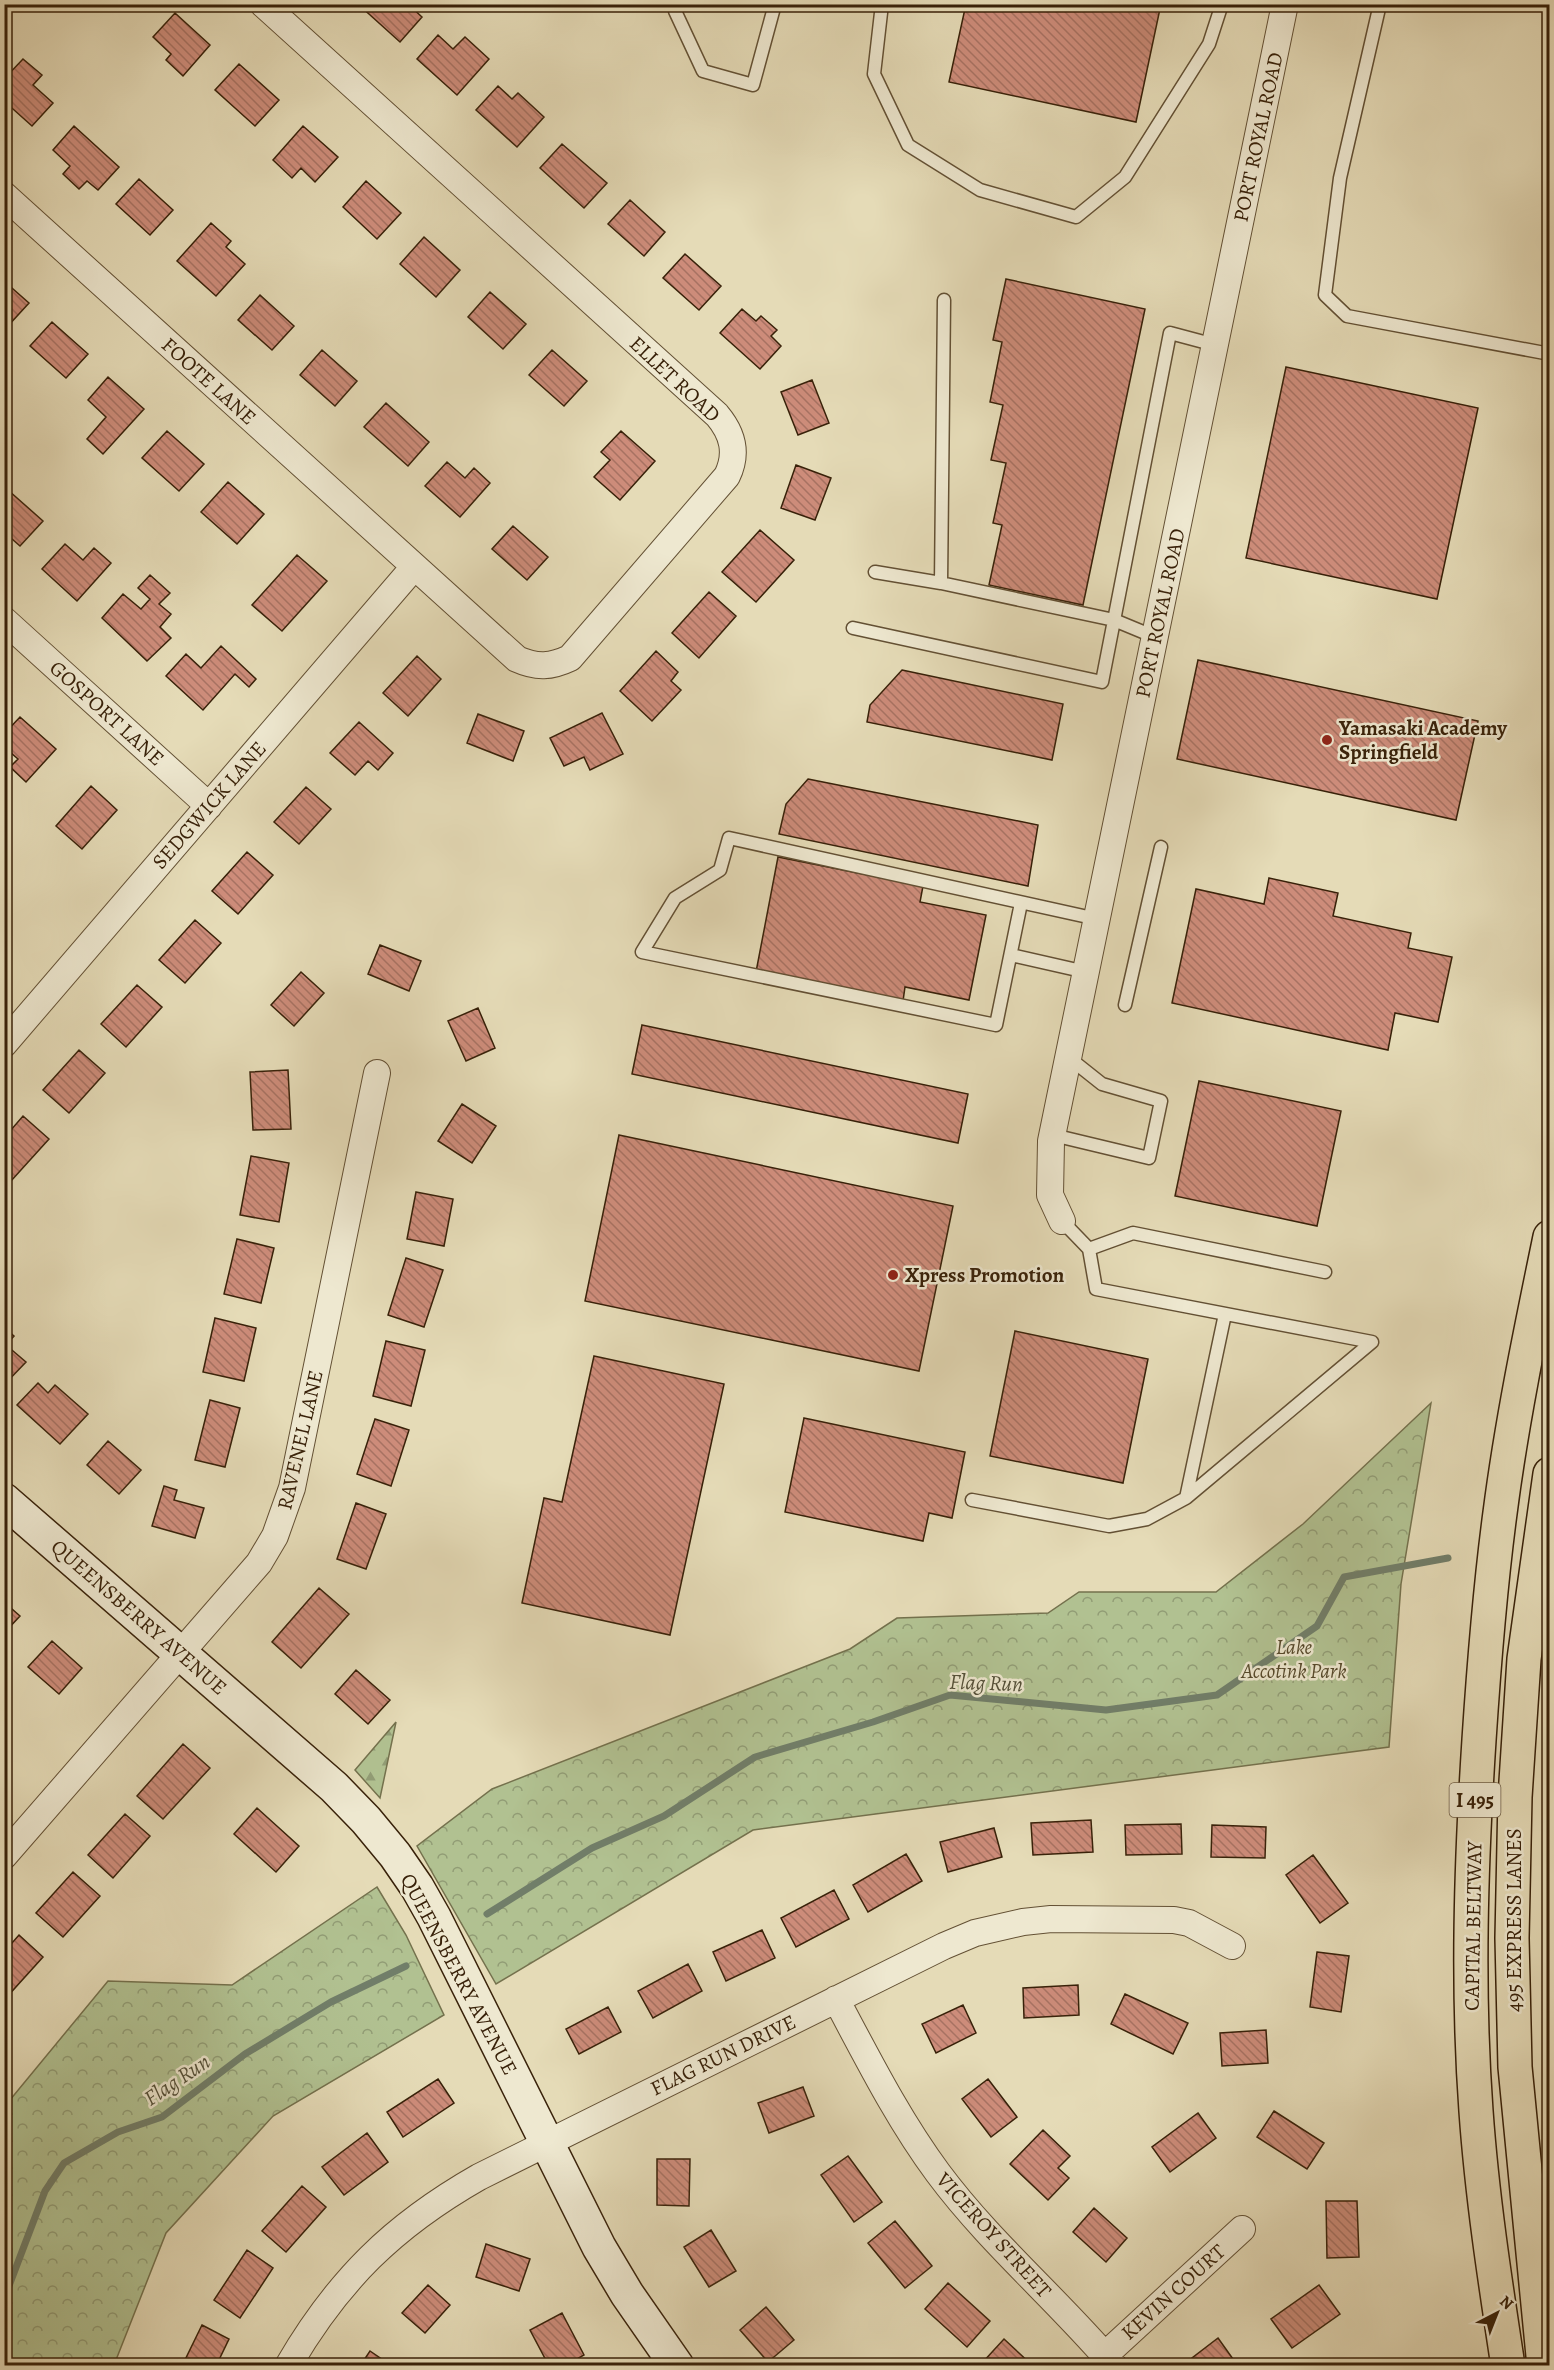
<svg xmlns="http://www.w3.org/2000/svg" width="1554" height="2370" font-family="Alegreya,serif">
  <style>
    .forest { fill: url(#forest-firs); stroke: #74714d; stroke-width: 1.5 }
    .park { fill: url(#park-crowns); stroke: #74714d; stroke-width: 1.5 }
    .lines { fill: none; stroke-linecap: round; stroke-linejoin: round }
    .stream { stroke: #717e69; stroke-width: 7 }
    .building { fill: url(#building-back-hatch); stroke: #382109; stroke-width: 1.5 }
    .lane-casing { stroke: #635034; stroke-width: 15 }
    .street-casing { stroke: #635034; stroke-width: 28 }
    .secondary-casing { stroke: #382109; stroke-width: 36 }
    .highway-casing { stroke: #382109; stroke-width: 36 }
    .lane { stroke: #eee8d0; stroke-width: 12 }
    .street { stroke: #eee8d0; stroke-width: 26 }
    .secondary { stroke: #eee8d0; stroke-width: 33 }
    .highway { stroke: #e5dbb7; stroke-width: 33 }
    .poi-dot { fill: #8f2418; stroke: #eee8d0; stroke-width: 2 }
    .labels { text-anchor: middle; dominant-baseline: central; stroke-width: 5; stroke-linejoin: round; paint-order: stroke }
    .shield { fill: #eee8d0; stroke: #6f5d45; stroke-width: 1.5 }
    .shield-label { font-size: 20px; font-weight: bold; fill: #382109 }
    .street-label { font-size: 21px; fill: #382109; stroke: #eee8d0 }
    .poi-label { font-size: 21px; font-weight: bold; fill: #382109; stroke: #eee8d0; text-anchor: start }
    .park-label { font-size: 21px; font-style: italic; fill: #56492b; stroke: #eee8d0 }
    .water-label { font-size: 22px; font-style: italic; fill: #545039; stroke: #eee8d0 }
  </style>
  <defs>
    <pattern id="forest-firs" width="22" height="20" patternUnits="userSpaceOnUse" patternTransform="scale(1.5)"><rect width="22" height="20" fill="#b1c191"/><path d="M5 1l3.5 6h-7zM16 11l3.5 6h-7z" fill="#919c75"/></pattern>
    <pattern id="park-crowns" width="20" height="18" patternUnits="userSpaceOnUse" patternTransform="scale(1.5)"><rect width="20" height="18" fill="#b1c191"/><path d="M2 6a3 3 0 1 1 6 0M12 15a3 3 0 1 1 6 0" fill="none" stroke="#919c75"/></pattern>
    <pattern id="building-back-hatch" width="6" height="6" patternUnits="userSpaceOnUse" patternTransform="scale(1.5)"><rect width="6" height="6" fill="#cd8c7a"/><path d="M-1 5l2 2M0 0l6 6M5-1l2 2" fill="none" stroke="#a77262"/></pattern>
  </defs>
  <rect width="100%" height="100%" fill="#e5dbb7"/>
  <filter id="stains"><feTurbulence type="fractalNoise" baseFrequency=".00333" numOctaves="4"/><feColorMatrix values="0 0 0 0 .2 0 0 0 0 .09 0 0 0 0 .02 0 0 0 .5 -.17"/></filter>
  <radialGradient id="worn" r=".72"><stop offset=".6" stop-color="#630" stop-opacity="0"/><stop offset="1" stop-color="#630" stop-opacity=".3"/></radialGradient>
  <path class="forest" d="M 396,1722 L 380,1798 L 355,1770 Z"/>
  <path class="park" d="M 1431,1403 L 1401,1584 L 1389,1747 L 753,1830 L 496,1984 L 417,1846 L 492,1789 L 850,1649 L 897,1618 L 1048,1613 L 1079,1592 L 1216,1592 L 1303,1524 Z
    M 377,1887 L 406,1935 L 444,2015 L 273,2116 L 166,2233 L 114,2365 L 5,2365 L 5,2106 L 108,1981 L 232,1985 Z"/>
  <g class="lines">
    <path class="stream" d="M 487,1914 L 592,1848 L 664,1816 L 755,1757 L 873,1722 L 950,1695 L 1106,1710 L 1217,1695 L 1317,1626 L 1344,1577 L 1448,1558
      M 4,2299 L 45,2191 L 64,2163 L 118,2132 L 162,2117 L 245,2054 L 331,2002 L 406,1966"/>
  </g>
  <path class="building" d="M 408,4 L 422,17 L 400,42 L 359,5 Z
    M 966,4 L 1161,4 L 1136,122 L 949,82 Z
    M 175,13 L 210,45 L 183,76 L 166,60 L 171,54 L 153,37 Z
    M 438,35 L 453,49 L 465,37 L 489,59 L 457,95 L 417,59 Z
    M 23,59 L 42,75 L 33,85 L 53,103 L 32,126 L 4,101 L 4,79 Z
    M 239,64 L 279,100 L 255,126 L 215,90 Z
    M 498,86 L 512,99 L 518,93 L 544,117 L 517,147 L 476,110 Z
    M 74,126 L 119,167 L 98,190 L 87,181 L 79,189 L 63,174 L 70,166 L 53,150 Z
    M 303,126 L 338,157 L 315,182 L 301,168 L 292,178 L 273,160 Z
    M 562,144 L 607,183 L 584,208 L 540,168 Z
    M 139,179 L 173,210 L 150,235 L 116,204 Z
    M 366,181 L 401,213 L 377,239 L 343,207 Z
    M 630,200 L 665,232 L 644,256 L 608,224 Z
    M 211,223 L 231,241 L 226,247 L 245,264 L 216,296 L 177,261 Z
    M 424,237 L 460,270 L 436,297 L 400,264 Z
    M 685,254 L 721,286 L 699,310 L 663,278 Z
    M 1006,279 L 1145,309 L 1083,605 L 989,585 L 1002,525 L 993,523 L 1006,463 L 991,460 L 1003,405 L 990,402 L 1002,342 L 993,340 Z
    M 4,281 L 29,303 L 7,327 L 4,325 Z
    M 490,292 L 526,324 L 503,349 L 468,317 Z
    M 260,295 L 294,326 L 272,350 L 238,320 Z
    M 742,309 L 756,321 L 761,316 L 777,330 L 771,336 L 781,346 L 760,369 L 720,333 Z
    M 52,322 L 88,354 L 66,378 L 30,346 Z
    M 322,350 L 357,381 L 335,406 L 300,375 Z
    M 552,350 L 587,381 L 564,406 L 529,375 Z
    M 1286,367 L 1478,408 L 1437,599 L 1246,558 Z
    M 108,377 L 144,409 L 103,454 L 87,439 L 106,417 L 88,400 Z
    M 812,380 L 829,423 L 798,435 L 781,392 Z
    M 386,403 L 429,442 L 408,466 L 364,427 Z
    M 167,431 L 204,464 L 179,491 L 142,458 Z
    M 621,431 L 655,461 L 620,500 L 594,477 L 610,460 L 601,452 Z
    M 447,462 L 465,478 L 474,468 L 490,483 L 460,517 L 425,486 Z
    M 796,465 L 831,478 L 815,520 L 781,508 Z
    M 228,482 L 264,514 L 237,544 L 201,512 Z
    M 8,490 L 43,521 L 20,546 L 4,532 L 4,494 Z
    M 513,526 L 548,557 L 527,580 L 492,549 Z
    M 760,530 L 794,560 L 756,602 L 722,572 Z
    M 65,544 L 83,560 L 94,548 L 111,563 L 77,601 L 42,569 Z
    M 297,555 L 327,581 L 282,631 L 252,605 Z
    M 150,575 L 170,593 L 159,604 L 171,614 L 160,627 L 171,638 L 147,661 L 102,618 L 123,594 L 141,609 L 150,599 L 138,588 Z
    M 709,592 L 736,616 L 699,658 L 672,633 Z
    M 221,646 L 256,679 L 249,687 L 235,674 L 203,710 L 166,676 L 186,654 L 201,668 Z
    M 656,651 L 678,672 L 671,681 L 681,690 L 652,721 L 620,691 Z
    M 417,656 L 441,679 L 408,716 L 383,693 Z
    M 1198,660 L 1478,721 L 1456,820 L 1177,759 Z
    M 902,670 L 1063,704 L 1052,760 L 867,722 L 870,705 Z
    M 602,713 L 623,754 L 590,770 L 584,757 L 564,766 L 550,738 Z
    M 478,714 L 524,731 L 513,761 L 467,743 Z
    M 20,717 L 56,749 L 26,782 L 10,767 L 18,759 L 4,747 L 4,734 Z
    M 359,722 L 393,753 L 378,770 L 368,761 L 355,775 L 330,753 Z
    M 808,779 L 1038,825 L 1028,886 L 779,834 L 786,804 Z
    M 91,786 L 117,810 L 82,849 L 56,826 Z
    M 306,787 L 331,809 L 299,844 L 274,822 Z
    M 247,852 L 273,875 L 238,914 L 212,891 Z
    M 778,857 L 923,886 L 920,902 L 986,915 L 969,1000 L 905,987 L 903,1001 L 756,972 Z
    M 1269,878 L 1338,893 L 1333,916 L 1411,933 L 1408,948 L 1452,957 L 1438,1022 L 1395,1013 L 1388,1050 L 1172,1003 L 1196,889 L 1264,904 Z
    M 195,920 L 221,943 L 185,983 L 159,960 Z
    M 380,945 L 421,961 L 409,991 L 368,974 Z
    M 301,972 L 324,993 L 294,1026 L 271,1005 Z
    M 137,985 L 162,1007 L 126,1047 L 101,1024 Z
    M 478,1008 L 495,1048 L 466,1061 L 448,1021 Z
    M 642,1025 L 968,1094 L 958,1143 L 632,1074 Z
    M 79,1050 L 105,1073 L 69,1113 L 43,1090 Z
    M 288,1070 L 291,1129 L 253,1130 L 250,1072 Z
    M 1199,1081 L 1341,1111 L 1317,1226 L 1175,1196 Z
    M 462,1104 L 496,1126 L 472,1163 L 438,1141 Z
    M 23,1116 L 49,1139 L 11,1181 L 4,1175 L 4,1138 Z
    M 619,1135 L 953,1206 L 919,1371 L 585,1301 Z
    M 251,1156 L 289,1163 L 279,1222 L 240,1215 Z
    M 416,1192 L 453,1199 L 444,1246 L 407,1239 Z
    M 237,1239 L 274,1248 L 261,1303 L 224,1294 Z
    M 406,1258 L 443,1270 L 424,1327 L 388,1315 Z
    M 215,1318 L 256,1328 L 244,1381 L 203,1372 Z
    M 4,1327 L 14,1336 L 6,1345 L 26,1362 L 4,1385 Z
    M 1015,1331 L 1148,1359 L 1123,1483 L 990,1456 Z
    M 386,1341 L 425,1350 L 411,1406 L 373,1396 Z
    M 594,1356 L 724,1384 L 670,1635 L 522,1603 L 544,1498 L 562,1502 Z
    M 38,1383 L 48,1393 L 55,1385 L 88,1414 L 60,1444 L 17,1405 Z
    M 210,1400 L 240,1408 L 225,1467 L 195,1460 Z
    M 804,1418 L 965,1452 L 952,1518 L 929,1513 L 923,1541 L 785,1512 Z
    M 375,1419 L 409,1430 L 391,1486 L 357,1474 Z
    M 108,1441 L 141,1470 L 119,1494 L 87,1465 Z
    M 164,1486 L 177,1490 L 174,1500 L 204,1508 L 195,1538 L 152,1526 Z
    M 356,1503 L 386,1514 L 366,1569 L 337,1559 Z
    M 319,1588 L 349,1614 L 301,1668 L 272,1642 Z
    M 4,1602 L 20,1616 L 4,1633 Z
    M 52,1641 L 82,1668 L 59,1694 L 28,1667 Z
    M 356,1670 L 390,1700 L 368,1724 L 335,1694 Z
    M 183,1744 L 210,1768 L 163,1819 L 137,1796 Z
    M 257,1808 L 299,1846 L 276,1872 L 234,1834 Z
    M 125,1814 L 150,1836 L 113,1878 L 88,1855 Z
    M 1091,1820 L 1093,1852 L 1033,1855 L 1031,1823 Z
    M 1181,1824 L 1182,1854 L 1126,1855 L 1125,1825 Z
    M 1212,1825 L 1266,1827 L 1265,1858 L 1211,1857 Z
    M 994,1828 L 1002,1857 L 948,1872 L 940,1842 Z
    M 906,1854 L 922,1881 L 868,1912 L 853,1885 Z
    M 1313,1855 L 1348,1903 L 1320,1923 L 1286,1875 Z
    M 73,1872 L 100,1896 L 63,1937 L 36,1913 Z
    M 834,1890 L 849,1919 L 796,1947 L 781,1918 Z
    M 762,1930 L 775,1958 L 726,1981 L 713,1952 Z
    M 19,1935 L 43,1957 L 5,1999 L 4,1952 Z
    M 1317,1952 L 1349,1956 L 1341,2012 L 1310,2007 Z
    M 688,1964 L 702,1991 L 653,2018 L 638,1991 Z
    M 1078,1985 L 1079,2015 L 1024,2018 L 1023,1988 Z
    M 1125,1994 L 1188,2023 L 1173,2054 L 1111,2024 Z
    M 963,2005 L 976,2033 L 936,2053 L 922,2024 Z
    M 608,2007 L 621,2032 L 579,2054 L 566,2029 Z
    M 1266,2030 L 1268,2063 L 1222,2066 L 1220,2033 Z
    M 438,2079 L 454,2103 L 403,2137 L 387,2112 Z
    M 988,2079 L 1017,2117 L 991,2137 L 962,2099 Z
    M 803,2087 L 814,2116 L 769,2133 L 758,2103 Z
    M 1274,2111 L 1324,2143 L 1307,2169 L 1257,2137 Z
    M 1198,2113 L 1216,2138 L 1170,2172 L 1152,2147 Z
    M 1043,2130 L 1070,2156 L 1058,2168 L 1069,2178 L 1048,2200 L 1010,2164 Z
    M 367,2133 L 388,2162 L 344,2195 L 322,2167 Z
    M 848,2156 L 882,2202 L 854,2222 L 821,2175 Z
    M 657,2159 L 690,2159 L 689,2206 L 657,2205 Z
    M 302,2186 L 326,2207 L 286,2252 L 262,2231 Z
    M 1326,2201 L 1357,2201 L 1359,2257 L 1327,2258 Z
    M 1094,2208 L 1127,2238 L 1106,2262 L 1073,2232 Z
    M 895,2221 L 932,2266 L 905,2288 L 868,2243 Z
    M 711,2230 L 736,2271 L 709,2287 L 684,2247 Z
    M 486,2244 L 530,2259 L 519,2291 L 476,2277 Z
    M 247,2250 L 273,2268 L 240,2318 L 214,2300 Z
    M 948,2283 L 990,2321 L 967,2347 L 925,2309 Z
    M 428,2285 L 450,2305 L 425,2333 L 402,2313 Z
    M 1319,2285 L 1340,2314 L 1292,2348 L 1271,2319 Z
    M 766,2307 L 794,2340 L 768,2362 L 740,2330 Z
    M 562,2313 L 584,2355 L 565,2366 L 549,2366 L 530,2330 Z
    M 202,2325 L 229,2339 L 216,2366 L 182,2366 Z
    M 1218,2338 L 1238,2366 L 1197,2366 L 1192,2358 Z
    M 1004,2339 L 1033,2366 L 985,2366 L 982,2363 Z
    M 370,2351 L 392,2366 L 360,2366 Z"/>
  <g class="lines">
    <defs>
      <path id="lane" d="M 675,4 L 675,11 L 703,71 L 753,85 L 775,4
        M 882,4 L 874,74 L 908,145 L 980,190 L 1076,217 L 1125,177 L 1209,44 L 1222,4
        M 1380,4 L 1340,178 L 1325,295 L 1347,316 L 1550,354
        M 944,300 L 941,583 L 1114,620 L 1155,637
        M 875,572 L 941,583
        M 853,628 L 1102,682 L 1170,333 L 1215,345
        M 1021,903 L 996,1025 L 642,952 L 675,898 L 720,870 L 729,838 L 1097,919
        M 1011,955 L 1086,972
        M 1125,1005 L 1161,847
        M 1053,1135 L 1149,1158 L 1161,1101 L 1102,1084 L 1068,1057
        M 1062,1221 L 1089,1249 L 1133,1233 L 1325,1272
        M 1089,1249 L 1096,1289 L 1372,1342 L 1186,1498 L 1225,1314
        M 972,1500 L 1109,1526 L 1147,1519 L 1186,1498"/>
      <path id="street" d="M 4,195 L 517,659 C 537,668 551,667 570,658 L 727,476 C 738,453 733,434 717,415 L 263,4
        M 4,620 L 209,806
        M 4,1044 L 414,567
        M 1062,1221 L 1050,1195 L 1051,1141 L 1285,4
        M 4,1856 L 259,1563 L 275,1536 L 292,1488 L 377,1073
        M 836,1999 C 868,2059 898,2119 938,2173 C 990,2243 1057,2299 1114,2366
        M 1105,2355 L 1242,2229
        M 288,2366 C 338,2280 393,2226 479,2177 L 944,1946 L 975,1933 L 1023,1922 L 1051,1919 L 1174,1920 L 1189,1923 L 1232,1946"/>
      <path id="secondary" d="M 4,1500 L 334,1787 L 366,1820 L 395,1855 L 417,1887 L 434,1917 L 599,2247 L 627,2294 L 677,2366"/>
      <path id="highway" d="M 1508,2366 C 1495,2281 1482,2196 1476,2111 C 1467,1987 1471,1863 1479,1740 C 1484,1664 1490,1588 1500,1513 C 1512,1420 1531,1329 1550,1237
        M 1544,2366 L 1515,2067 L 1512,1938 L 1515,1797 L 1524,1659 L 1550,1474"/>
    </defs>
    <use href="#lane" class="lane-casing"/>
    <use href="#street" class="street-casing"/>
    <use href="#secondary" class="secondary-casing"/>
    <use href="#highway" class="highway-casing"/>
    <use href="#lane" class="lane"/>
    <use href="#street" class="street"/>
    <use href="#secondary" class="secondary"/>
    <use href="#highway" class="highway"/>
  </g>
  <g class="poi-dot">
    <circle cx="1327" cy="740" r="6"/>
    <circle cx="893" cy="1275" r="6"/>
  </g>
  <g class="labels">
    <rect class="shield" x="1449.5" y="1783" width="51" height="34" rx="4.5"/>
    <g class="shield-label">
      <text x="1475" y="1800">I 495</text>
    </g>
    <g class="street-label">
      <text transform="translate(1258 137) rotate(-78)">PORT ROYAL ROAD</text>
      <text transform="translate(675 379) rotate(43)">ELLET ROAD</text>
      <text transform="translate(209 381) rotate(42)">FOOTE LANE</text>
      <text transform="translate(1160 613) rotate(-78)">PORT ROYAL ROAD</text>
      <text transform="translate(107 713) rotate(42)">GOSPORT LANE</text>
      <text transform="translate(209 805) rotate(-49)">SEDGWICK LANE</text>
      <text transform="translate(300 1440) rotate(-77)">RAVENEL LANE</text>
      <text transform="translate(139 1617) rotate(41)">QUEENSBERRY AVENUE</text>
      <text transform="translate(1514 1920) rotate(-90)">495 EXPRESS LANES</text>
      <text transform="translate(1473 1926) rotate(-89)">CAPITAL BELTWAY</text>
      <text transform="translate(459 1974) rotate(62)">QUEENSBERRY AVENUE</text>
      <text transform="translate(723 2055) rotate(-26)">FLAG RUN DRIVE</text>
      <text transform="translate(994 2235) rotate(48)">VICEROY STREET</text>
      <text transform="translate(1173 2292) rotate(-42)">KEVIN COURT</text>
    </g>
    <g class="poi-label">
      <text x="1339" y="728">Yamasaki Academy<tspan x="1339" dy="24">Springfield</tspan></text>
      <text x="905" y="1275">Xpress Promotion</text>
    </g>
    <g class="park-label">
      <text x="1294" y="1647">Lake<tspan x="1294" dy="24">Accotink Park</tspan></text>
    </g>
    <g class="water-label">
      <text transform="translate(986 1683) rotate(2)">Flag Run</text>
      <text transform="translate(177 2080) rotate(-34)">Flag Run</text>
    </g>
  </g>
  <rect width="1554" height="2370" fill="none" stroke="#e5dbb7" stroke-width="24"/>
  <rect x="6" y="6" width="1542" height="2358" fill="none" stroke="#382109" stroke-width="3"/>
  <rect x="12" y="12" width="1530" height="2346" fill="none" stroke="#382109" stroke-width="1.5"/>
  <g transform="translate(1497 2313) rotate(42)" stroke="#eee8d0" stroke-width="4.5" paint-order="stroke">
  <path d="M0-4.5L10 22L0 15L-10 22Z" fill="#382109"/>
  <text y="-9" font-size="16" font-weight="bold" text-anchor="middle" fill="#382109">N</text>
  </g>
  <rect width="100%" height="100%" filter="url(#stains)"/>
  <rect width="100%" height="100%" fill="url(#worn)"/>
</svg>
